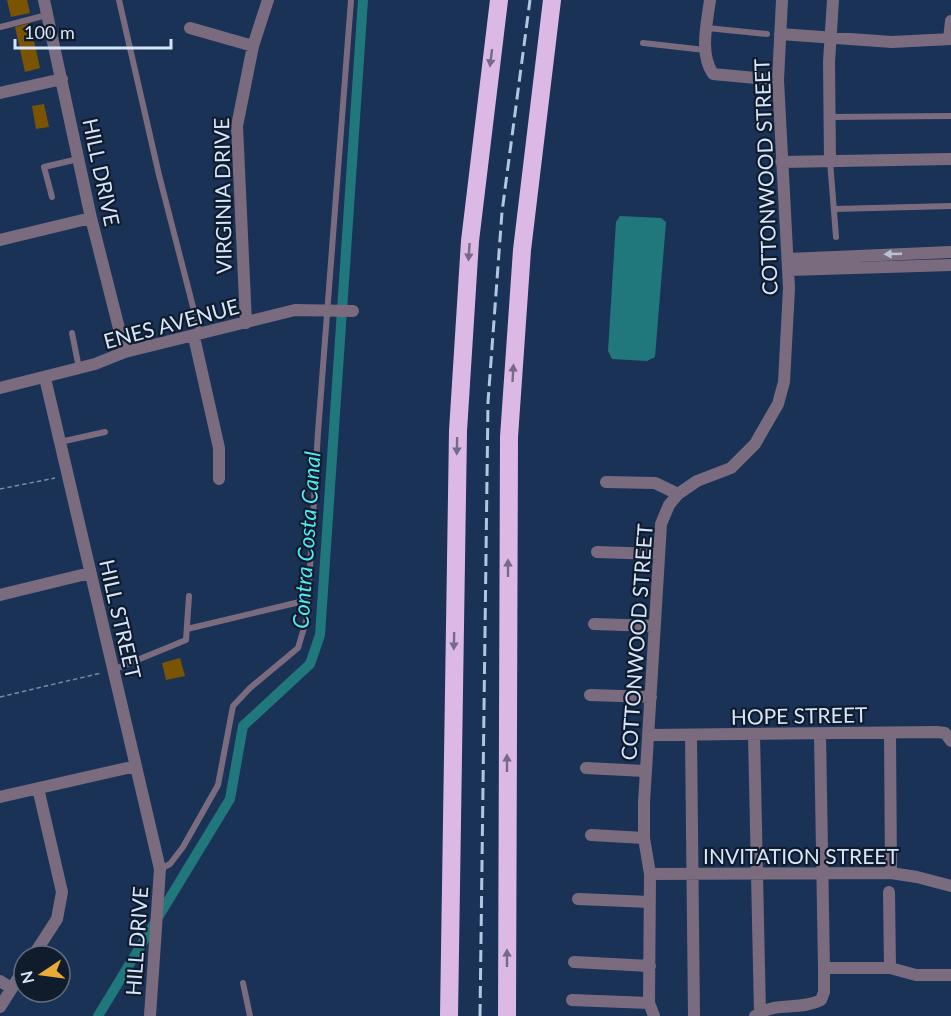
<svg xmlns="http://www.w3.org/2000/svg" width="951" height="1016" font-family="Lato,sans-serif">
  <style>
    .water { fill: #20787c }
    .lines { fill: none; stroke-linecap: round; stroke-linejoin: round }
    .canal { stroke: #20787c; stroke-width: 10 }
    .building { fill: #7a5400 }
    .path { stroke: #778aa8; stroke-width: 1.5; stroke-dasharray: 4.5 3; stroke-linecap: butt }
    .service { stroke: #7a6c7e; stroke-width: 6 }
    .minor { stroke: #7a6c7e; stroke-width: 12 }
    .motorway { stroke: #dcb9e5; stroke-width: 18 }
    .rail { stroke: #b4c5df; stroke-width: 3; stroke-dasharray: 12 6; stroke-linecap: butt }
    .oneway { fill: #766a88 }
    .oneway2 { fill: #bac1d6 }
    .labels { text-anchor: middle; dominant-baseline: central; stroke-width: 4.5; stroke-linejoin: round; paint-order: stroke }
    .street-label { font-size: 21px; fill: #d5e5fc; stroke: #101b2b }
    .water-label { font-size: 22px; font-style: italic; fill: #4dedf4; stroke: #101b2b }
  </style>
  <rect width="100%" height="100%" fill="#1b3257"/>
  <path class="water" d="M 620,216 L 661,218 L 666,222 L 655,357 L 647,361 L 612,359 L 608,351 L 616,222 Z"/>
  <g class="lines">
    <path class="canal" d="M 98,1016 L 230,799 L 243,726 L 310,664 L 320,635 L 363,0"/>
  </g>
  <path class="building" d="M 7,0 L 27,0 L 30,13 L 11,17 Z
    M 30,23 L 40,68 L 25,72 L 15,27 Z
    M 44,104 L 49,127 L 36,129 L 32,106 Z
    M 180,658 L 185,676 L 166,680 L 162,663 Z"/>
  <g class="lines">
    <path class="path" d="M 0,489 L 55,478
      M 0,697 L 101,673"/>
    <path class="service" d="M 119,0 L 159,175 L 200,334
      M 0,27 L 47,15
      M 707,28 L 767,34
      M 643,43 L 705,50
      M 830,117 L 951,116
      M 830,161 L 836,237
      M 52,197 L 44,167 L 78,159
      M 834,209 L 951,206
      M 72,333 L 79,368
      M 60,442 L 105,432
      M 187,629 L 308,600
      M 113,670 L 186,640 L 189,596
      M 160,869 L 170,864 L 183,847 L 218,785 L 233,706 L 250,688 L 298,648 L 307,618 L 318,432 L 351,0
      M 243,983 L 250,1016"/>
    <path class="minor" d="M 44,0 L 91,218 L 125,352
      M 710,0 C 707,24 699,53 713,74 L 778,80
      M 190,28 L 253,46
      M 780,34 L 892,42 L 951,39
      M 949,39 L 951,21
      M 0,93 L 62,79
      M 830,161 L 829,62 L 833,0
      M 781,162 L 951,159
      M 0,240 L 91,218
      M 788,259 L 951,252
      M 789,270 L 951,265
      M 246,323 L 237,126 L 253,46 L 268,0
      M 194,337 L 219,448 L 219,479
      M 45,378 L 160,869 L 150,1016
      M 0,388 L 95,364 L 125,352 L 295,310 L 353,311
      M 606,482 L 655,483 L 678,494
      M 597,552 L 658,554
      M 0,595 L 90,573
      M 594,624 L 654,626
      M 590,695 L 651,697
      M 890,733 L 891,873
      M 754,734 L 760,1013
      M 820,734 L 824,968
      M 649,735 L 937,732 L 945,733 L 951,741
      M 691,735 L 694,1016
      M 586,768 L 645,771
      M 0,797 L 136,766
      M 591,835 L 644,838
      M 650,874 L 891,873 L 917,877 L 951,886
      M 889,892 L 890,968
      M 578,899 L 650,902
      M 33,956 L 57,919 L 62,892 L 38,788
      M 574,962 L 650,966
      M 0,981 L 11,988
      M 572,1000 L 649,1003
      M 0,1007 L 24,969
      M 654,1016 L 649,1003 L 650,874 L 644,838 L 644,803 L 661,524 L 669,505 L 678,494 L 697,481 L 731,468 L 755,444 L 778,404 L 784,382 L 789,288 L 778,80 L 782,0
      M 755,1016 C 775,1001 800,1011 821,1000 L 824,992 L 824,968 L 890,968 L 916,975 L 951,975"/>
    <path class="motorway" d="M 449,1016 L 458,431 L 470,241 L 499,0
      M 507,1016 L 509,437 L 522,250 L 552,0"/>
    <path class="rail" d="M 480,1016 L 488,402 L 502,212 L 530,0"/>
  </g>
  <defs><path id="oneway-solid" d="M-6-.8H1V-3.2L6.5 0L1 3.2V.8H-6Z" transform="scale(1.5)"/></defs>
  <g class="oneway">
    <use href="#oneway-solid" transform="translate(491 58) rotate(97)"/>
    <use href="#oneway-solid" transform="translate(469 252) rotate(94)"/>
    <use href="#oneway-solid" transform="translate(513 373) rotate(-87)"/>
    <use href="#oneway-solid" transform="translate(457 446) rotate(91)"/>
    <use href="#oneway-solid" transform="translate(508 568) rotate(-90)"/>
    <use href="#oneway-solid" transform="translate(454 641) rotate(91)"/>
    <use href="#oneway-solid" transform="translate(507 763) rotate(-90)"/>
    <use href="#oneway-solid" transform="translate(507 958) rotate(-90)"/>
  </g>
  <use class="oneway2" href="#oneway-solid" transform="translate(893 254) rotate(178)"/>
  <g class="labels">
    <g class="street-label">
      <text transform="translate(102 172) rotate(78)">HILL DRIVE</text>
      <text transform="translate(765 177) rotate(-92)">COTTONWOOD STREET</text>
      <text transform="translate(222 196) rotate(-91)">VIRGINIA DRIVE</text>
      <text transform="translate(171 323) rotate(-15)">ENES AVENUE</text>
      <text transform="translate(121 619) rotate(77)">HILL STREET</text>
      <text transform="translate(636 642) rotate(-86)">COTTONWOOD STREET</text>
      <text transform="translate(799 715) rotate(-1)">HOPE STREET</text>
      <text x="801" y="855">INVITATION STREET</text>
      <text transform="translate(136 941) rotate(-86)">HILL DRIVE</text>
    </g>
    <g class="water-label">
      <text transform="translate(306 540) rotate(-86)">Contra Costa Canal</text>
    </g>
  </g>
  <g transform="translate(42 974) rotate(257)"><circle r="28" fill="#101b2b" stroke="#5f6c7f" stroke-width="1.5"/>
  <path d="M0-4.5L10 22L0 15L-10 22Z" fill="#e8ab37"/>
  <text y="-9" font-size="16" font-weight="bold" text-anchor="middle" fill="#d5e5fc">N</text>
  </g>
  <path d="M15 39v9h156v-9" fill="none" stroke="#d5e5fc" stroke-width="3"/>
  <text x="24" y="39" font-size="18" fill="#d5e5fc" stroke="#101b2b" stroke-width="4.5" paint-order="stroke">100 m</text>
</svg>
